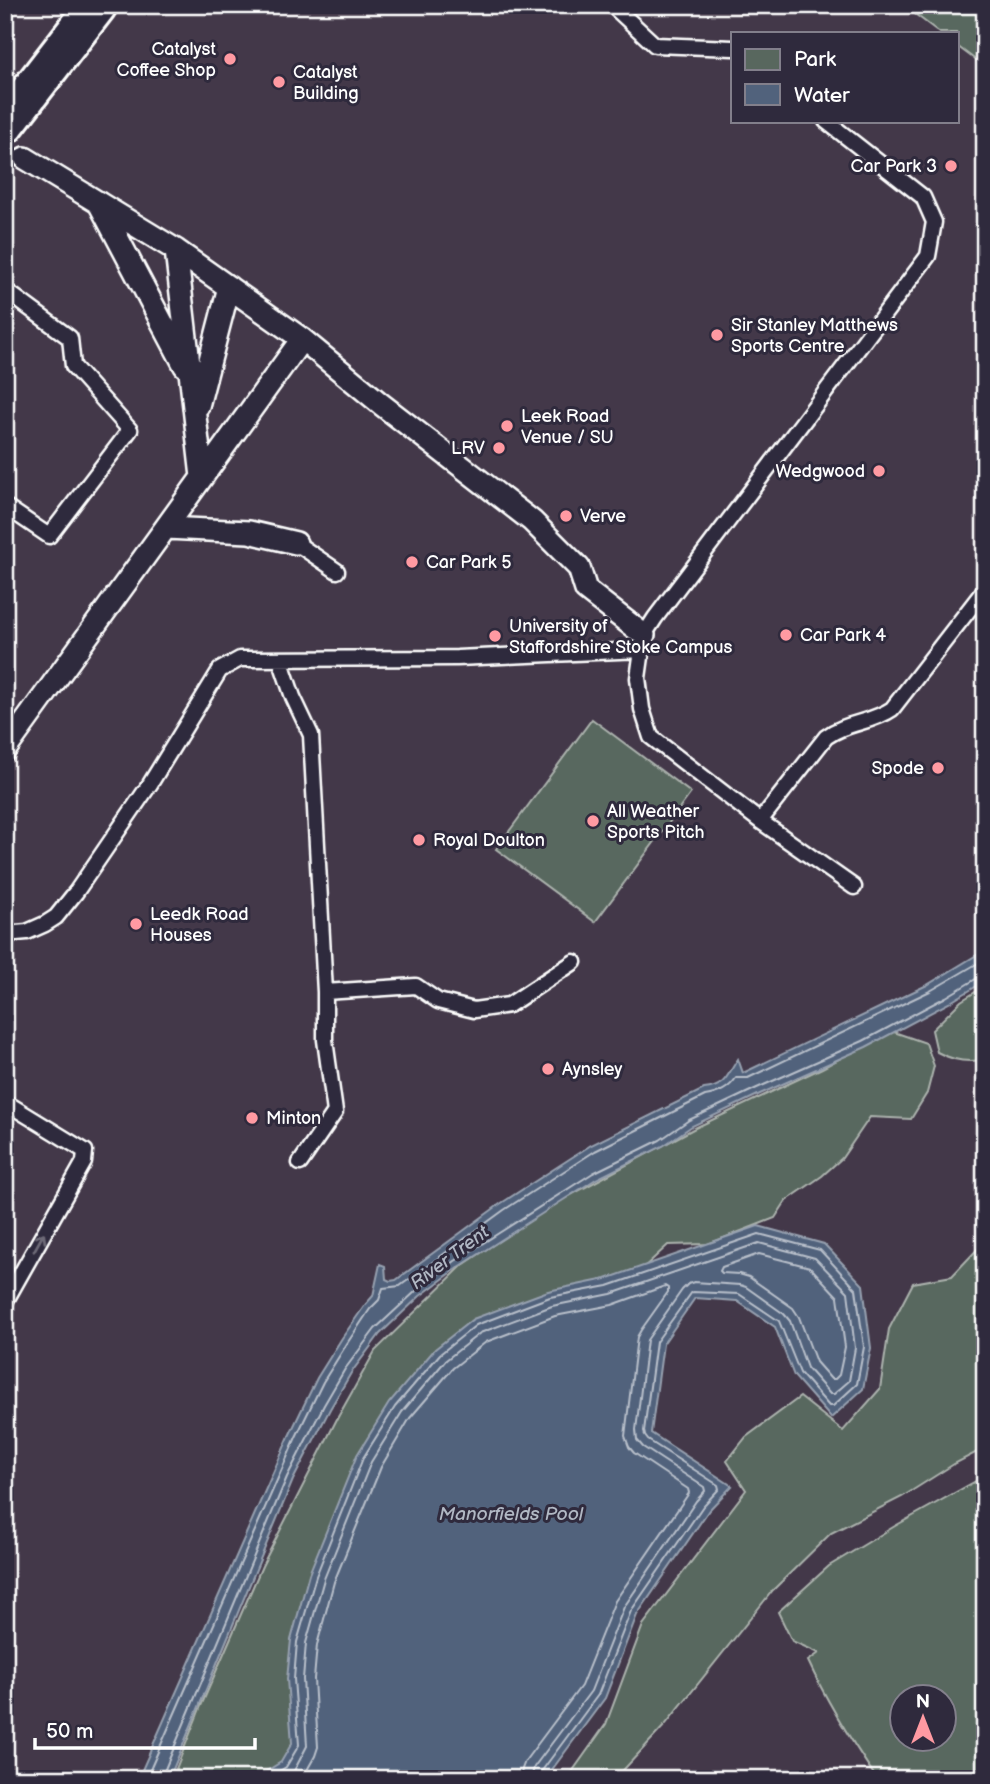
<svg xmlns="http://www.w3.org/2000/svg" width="990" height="1784" font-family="'Balsamiq Sans',sans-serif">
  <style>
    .green { fill: #58675e; stroke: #acb3ae; stroke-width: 2; fill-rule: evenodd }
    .water { fill: #51627c; stroke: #97a1b0; stroke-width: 2 }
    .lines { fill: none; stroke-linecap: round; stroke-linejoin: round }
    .shore { stroke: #b9c0cb; stroke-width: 2 }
    .service-casing { stroke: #fff; stroke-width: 19 }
    .pedestrian-casing { stroke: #fff; stroke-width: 26 }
    .trunk-casing { stroke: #fff; stroke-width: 44 }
    .service { stroke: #2f2a3d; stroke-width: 14 }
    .pedestrian { stroke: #2f2a3d; stroke-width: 21 }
    .trunk { stroke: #2f2a3d; stroke-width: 38 }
    .oneway { stroke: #6d6a77 }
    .poi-dot { fill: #ff9aa2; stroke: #2f2a3d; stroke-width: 2.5 }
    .labels { text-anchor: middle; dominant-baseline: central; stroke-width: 6; stroke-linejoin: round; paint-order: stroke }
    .poi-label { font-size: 18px; fill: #fff; stroke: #2f2a3d; text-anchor: start }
    .water-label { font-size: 19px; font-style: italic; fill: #b1b8c4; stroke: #2f2a3d }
  </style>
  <rect width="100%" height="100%" fill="#433849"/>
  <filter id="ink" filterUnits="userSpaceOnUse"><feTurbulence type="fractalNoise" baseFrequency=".0143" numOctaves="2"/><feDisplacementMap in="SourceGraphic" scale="14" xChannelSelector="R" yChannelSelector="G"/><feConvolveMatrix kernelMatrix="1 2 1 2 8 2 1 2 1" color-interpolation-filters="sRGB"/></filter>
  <g filter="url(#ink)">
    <path class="green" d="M 903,5 L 985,5 L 985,67 L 957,46 L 957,33 L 940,33 Z
      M 592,719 L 691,793 L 595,922 L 496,849 Z
      M 985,986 L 985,1059 C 967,1064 952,1060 937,1052 L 932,1030 L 961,1001 Z
      M 891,1031 L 926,1043 L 934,1066 L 927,1093 L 911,1119 L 870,1117 L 842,1158 L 822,1176 L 786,1201 L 775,1218 L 708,1244 L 668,1245 L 640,1271 L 293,1779 L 172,1779 L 201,1706 L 262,1566 L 338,1417 L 375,1351 L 463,1265 L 554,1204 L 695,1128 L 822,1068 Z
      M 985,1241 L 985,1448 L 954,1464 L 902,1497 L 831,1533 L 773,1590 L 665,1725 L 615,1779 L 567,1779 L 606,1724 L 643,1625 L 746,1490 L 727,1461 L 746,1437 L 800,1397 L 843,1431 L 880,1389 L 889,1329 L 913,1283 L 952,1276 Z
      M 985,1476 L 985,1779 L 874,1779 L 875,1776 C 850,1739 827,1702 808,1661 L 819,1653 L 792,1641 L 778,1612 L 829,1566 L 895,1526 ZM 944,1696 L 944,1738 L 902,1738 L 902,1696 Z"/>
    <path class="water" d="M 985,950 L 985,981 L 949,1003 L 866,1047 L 760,1094 L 692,1126 L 663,1146 L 596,1179 L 459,1267 L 420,1296 L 380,1334 L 351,1373 L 330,1409 L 293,1480 L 169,1779 L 138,1779 L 290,1434 L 317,1378 L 342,1338 L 365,1305 L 373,1296 L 380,1264 L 385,1266 L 386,1279 L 390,1281 L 396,1280 L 500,1204 L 591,1145 L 704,1089 C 726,1087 727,1075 738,1059 L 743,1073 L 927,985 Z
      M 758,1226 L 824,1244 L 863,1285 L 871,1348 L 863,1389 L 831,1418 L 794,1376 L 775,1327 L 737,1301 L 695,1298 L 663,1344 L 651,1433 L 732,1486 L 709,1510 L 637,1615 L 605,1698 L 545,1779 L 250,1779 L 260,1775 L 281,1762 L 292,1743 L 287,1679 L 291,1640 L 309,1574 L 357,1455 L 389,1403 L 435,1349 L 473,1319 L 548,1291 L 606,1279 Z"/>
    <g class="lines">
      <path class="shore" d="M 759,1254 L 810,1267 L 838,1297 L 845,1347 L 839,1375 L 835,1379 L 831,1379 L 816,1362 L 799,1317 L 793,1308 L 749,1277 L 739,1274 L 722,1273 L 720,1271 L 722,1267 Z
        M 146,1779 L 296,1437 L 323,1382 L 348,1342 L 370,1309 L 379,1300 L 383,1288 L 400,1286 L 504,1210 L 595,1151 L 705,1096 C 718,1094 729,1089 736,1078 L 748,1078 L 930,991 L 985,959
        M 163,1779 L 163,1774 L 287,1477 L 324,1405 L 345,1369 L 375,1329 L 416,1291 L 455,1261 L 593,1173 L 660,1140 L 689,1120 L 757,1088 L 863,1041 L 946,997 L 979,977 L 985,976
        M 267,1779 L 286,1767 L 299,1745 L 294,1679 L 297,1642 L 316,1576 L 363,1458 L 395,1407 L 440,1354 L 476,1325 L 550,1297 L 608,1286 L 759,1234 L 820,1250 L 856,1289 L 864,1347 L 857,1384 L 833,1406 L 829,1406 L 800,1373 L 779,1321 L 739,1294 L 692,1292 L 656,1342 L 644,1431 L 645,1436 L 648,1440 L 718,1485 L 719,1489 L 703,1506 L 631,1611 L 598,1695 L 541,1772 L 540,1779
        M 284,1779 L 294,1771 L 307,1746 L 303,1679 L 306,1643 L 324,1579 L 371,1462 L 402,1412 L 446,1360 L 480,1333 L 552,1306 L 611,1294 L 759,1243 L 815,1258 L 848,1292 L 855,1348 L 849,1381 L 834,1394 L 830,1394 L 807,1368 L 790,1321 L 784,1314 L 746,1287 L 740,1285 L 694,1282 L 688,1284 L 682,1290 L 647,1340 L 636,1430 L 637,1440 L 643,1447 L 704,1487 L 705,1491 L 696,1501 L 624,1607 L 591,1691 L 534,1767 L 531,1779
        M 302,1779 L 315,1756 L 318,1747 L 314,1679 L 317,1645 L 334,1582 L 381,1467 L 410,1418 L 453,1368 L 486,1342 L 555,1316 L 612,1305 L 665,1286 L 668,1288 L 668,1292 L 641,1330 L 637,1337 L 625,1436 L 629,1447 L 634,1453 L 688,1489 L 689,1493 L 615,1601 L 581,1686 L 525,1761 L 522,1769 L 520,1779"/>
      <defs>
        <path id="service" d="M 612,5 L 655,45 L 733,48
          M 5,290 L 70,338 L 73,366 L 130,430 L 49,536 L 5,506
          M 296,543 L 337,571
          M 642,650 L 638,678 L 642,709 L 651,737 L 760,821 L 826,737 C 846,722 872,723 892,709 L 985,589
          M 280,659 L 293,697 L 311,735 L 325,992 L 325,1040 L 335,1112 L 300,1163
          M 760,821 L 854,887
          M 5,934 L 27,932 L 45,924 L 56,917 L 76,892 L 150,784 L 220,670 L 240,659 L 457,658 L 642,650 L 644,635 L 655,618 L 928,256 L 934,222 L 923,197 L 826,121
          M 325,992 L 416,986 L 438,1001 L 474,1010 L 509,1005 L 574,962
          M 5,1102 L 85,1151 L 84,1162 L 5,1302"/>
        <path id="pedestrian" d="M 25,158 L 176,250 L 302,339 L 381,404 L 532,521 L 579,568 L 586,590 L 644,635
          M 99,203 L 185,366
          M 176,250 L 202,477
          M 198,406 L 229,287
          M 166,528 L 249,532 L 296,543
          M 5,750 L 302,339"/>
        <path id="trunk" d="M 5,124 L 97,5"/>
      </defs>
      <use href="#service" class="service-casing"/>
      <use href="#pedestrian" class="pedestrian-casing"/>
      <use href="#trunk" class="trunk-casing"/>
      <use href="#service" class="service"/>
      <use href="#pedestrian" class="pedestrian"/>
      <use href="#trunk" class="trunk"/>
    </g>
    <defs><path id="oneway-shaft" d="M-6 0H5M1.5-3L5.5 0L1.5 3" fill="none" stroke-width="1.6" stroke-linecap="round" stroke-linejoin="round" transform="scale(1.75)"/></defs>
    <use class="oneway" href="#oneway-shaft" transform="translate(39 1242) rotate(-61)"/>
  </g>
  <g class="poi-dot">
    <circle cx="230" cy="59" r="7"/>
    <circle cx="279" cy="82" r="7"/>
    <circle cx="951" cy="166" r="7"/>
    <circle cx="717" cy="335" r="7"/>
    <circle cx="507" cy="426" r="7"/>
    <circle cx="499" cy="448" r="7"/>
    <circle cx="879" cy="471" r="7"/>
    <circle cx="566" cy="516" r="7"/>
    <circle cx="412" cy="562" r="7"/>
    <circle cx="786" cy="635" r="7"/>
    <circle cx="495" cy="636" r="7"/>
    <circle cx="938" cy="768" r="7"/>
    <circle cx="593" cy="821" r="7"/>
    <circle cx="419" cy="840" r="7"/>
    <circle cx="136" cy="924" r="7"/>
    <circle cx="548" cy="1069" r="7"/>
    <circle cx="252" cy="1118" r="7"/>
  </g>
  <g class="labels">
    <g class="poi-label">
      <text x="216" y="49" text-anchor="end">Catalyst<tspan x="216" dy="21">Coffee Shop</tspan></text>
      <text x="293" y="72">Catalyst<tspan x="293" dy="21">Building</tspan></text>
      <text x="937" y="166" text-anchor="end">Car Park 3</text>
      <text x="731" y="325">Sir Stanley Matthews<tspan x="731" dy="21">Sports Centre</tspan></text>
      <text x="521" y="416">Leek Road<tspan x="521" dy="21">Venue / SU</tspan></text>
      <text x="485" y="448" text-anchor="end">LRV</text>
      <text x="865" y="471" text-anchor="end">Wedgwood</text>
      <text x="580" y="516">Verve</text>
      <text x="426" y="562">Car Park 5</text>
      <text x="509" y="626">University of<tspan x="509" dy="21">Staffordshire Stoke Campus</tspan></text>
      <text x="800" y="635">Car Park 4</text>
      <text x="924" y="768" text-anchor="end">Spode</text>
      <text x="607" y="811">All Weather<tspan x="607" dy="21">Sports Pitch</tspan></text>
      <text x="433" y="840">Royal Doulton</text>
      <text x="150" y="914">Leedk Road<tspan x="150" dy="21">Houses</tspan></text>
      <text x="562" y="1069">Aynsley</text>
      <text x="266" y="1118">Minton</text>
    </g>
    <g class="water-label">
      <text transform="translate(450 1258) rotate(-37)">River Trent</text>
      <text x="511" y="1514">Manorfields Pool</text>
    </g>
  </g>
  <rect width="990" height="1784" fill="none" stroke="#2f2a3d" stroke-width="28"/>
  <rect x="14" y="14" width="962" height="1756" fill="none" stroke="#fff" stroke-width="2.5" filter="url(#ink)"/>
  <rect x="731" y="32" width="228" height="91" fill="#2f2a3d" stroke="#827f8b" stroke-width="2"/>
  <rect x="745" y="49" width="35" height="21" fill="#58675e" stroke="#827f8b" stroke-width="2"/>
  <text x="794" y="66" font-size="21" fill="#ffffff">Park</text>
  <rect x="745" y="84" width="35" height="21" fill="#51627c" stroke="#827f8b" stroke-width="2"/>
  <text x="794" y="102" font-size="21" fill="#ffffff">Water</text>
  <g transform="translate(923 1718)"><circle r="33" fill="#2f2a3d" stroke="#827f8b" stroke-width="2"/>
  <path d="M0-5L12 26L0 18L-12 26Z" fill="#ff9aa2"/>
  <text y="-10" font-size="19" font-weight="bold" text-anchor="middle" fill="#ffffff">N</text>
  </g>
  <path d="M35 1738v10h220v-10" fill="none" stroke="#ffffff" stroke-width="3.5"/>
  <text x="46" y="1738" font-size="21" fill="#ffffff" stroke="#2f2a3d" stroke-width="5" paint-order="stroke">50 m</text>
</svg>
